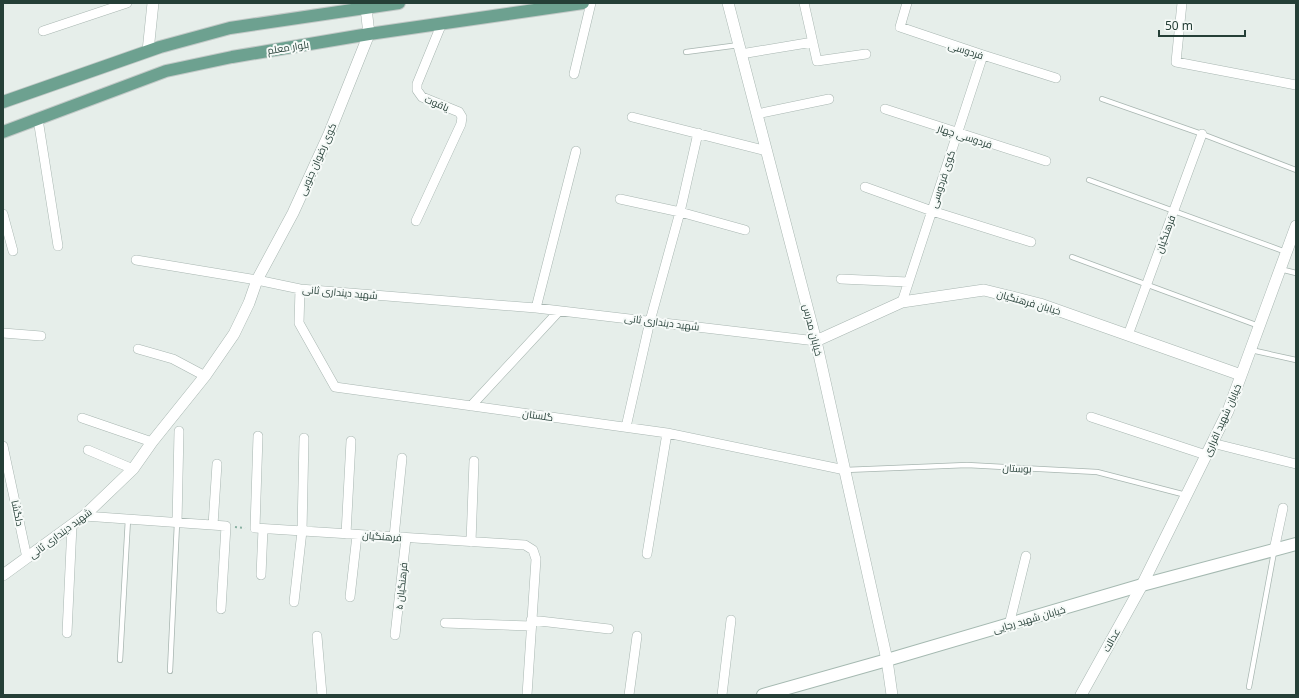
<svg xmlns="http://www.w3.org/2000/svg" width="1299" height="698" font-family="'Noto Sans',Cairo,sans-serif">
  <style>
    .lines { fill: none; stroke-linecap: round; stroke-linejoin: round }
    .service-casing { stroke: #a8b6b1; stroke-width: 6 }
    .minor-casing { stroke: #a8b6b1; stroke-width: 10 }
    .tertiary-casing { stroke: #a8b6b1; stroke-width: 12 }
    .secondary-casing { stroke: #a5b9b1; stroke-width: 14 }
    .primary-casing { stroke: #c2c9c7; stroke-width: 14 }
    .path { stroke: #88b0a1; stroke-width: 2; stroke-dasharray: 2 3; stroke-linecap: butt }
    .service { stroke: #fff; stroke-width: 4.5 }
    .minor { stroke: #fff; stroke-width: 9 }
    .tertiary { stroke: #fff; stroke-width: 11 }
    .secondary { stroke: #fff; stroke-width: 12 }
    .primary { stroke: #6da190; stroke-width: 12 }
    .labels { text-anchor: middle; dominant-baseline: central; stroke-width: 4; stroke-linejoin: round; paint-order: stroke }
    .street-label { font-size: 10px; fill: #253f37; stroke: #f6faf8 }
  </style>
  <rect width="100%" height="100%" fill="#e6eeea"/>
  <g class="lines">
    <defs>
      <path id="service" d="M 686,52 L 739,45
        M 1102,99 L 1202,134 L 1296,170
        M 1089,180 L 1286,252
        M 1072,257 L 1259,326
        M 1280,269 L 1296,273
        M 1251,350 L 1296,360
        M 845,470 L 967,465 L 1097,472 L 1186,495
        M 120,660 L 128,519
        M 170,671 L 177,523
        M 1249,687 L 1274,552"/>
      <path id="minor" d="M 804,3 L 817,61 L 866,54
        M 907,3 L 900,27 L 983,55 L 1056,78
        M 1182,3 L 1176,62 L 1296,85
        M 43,31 L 127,3
        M 741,54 L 813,42
        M 574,74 L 591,3
        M 885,109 L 1046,161
        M 757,114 L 829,99
        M 632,117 L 767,151
        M 38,119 L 58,246
        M 865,187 L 932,211 L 1031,242
        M 620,199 L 680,212 L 745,230
        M 3,214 L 13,251
        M 416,221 L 461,124 L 462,117 L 459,112 L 422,97 L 417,90 L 417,84 L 442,23
        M 136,260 L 257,280 L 300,289 L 536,308 L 816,341
        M 841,279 L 908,282
        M 300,289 L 299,323 L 335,387 L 667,433 L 845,470
        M 902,302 L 983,55
        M 536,308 L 576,151
        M 3,333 L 41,336
        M 1128,335 L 1202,134
        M 138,349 L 173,359 L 205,376
        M 471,406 L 559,311
        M 1091,417 L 1206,455
        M 82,418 L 152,442
        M 626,427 L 650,321 L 680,212 L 698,133
        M 258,436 L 255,528 L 525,545 L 533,550 L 536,559 L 527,695
        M 1212,443 L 1296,464
        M 3,446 L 27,558
        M 88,450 L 133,469
        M 84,516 L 226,526 L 221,609
        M 177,523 L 179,431
        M 213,525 L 217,464
        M 346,534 L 351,441
        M 394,537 L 402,458
        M 471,542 L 474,461
        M 1274,550 L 1283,508
        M 647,554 L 667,433
        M 261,575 L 263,529
        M 350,597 L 357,535
        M 294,602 L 302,531 L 304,438
        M 531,620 L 609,629
        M 445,623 L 531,626
        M 1009,625 L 1026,556
        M 67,633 L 72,525
        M 395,635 L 406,538
        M 317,636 L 322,695
        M 629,695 L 637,636
        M 722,695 L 731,620"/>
      <path id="tertiary" d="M 728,3 L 816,341 L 887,660 L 892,695
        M 148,51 L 153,3
        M 816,341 L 902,302 L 984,290 L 1040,304 L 1241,375
        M 3,575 L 84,516 L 133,469 L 152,442 L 205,376 L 234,334 L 249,303 L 257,280 L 293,213 L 329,134 L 369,34 L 366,8 L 367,3
        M 1081,695 L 1142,585 L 1228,411 L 1296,226"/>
      <path id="secondary" d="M 763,695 L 887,660 L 1142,585 L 1296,544"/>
      <path id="primary" d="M 3,102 L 160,47 L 230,28 L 399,3
        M 3,132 L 166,71 L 232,57 L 369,34 L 583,3"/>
    </defs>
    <use href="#service" class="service-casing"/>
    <use href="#minor" class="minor-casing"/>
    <use href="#tertiary" class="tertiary-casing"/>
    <use href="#secondary" class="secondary-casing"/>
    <use href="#primary" class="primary-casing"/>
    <path class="path" d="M 235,527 L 245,528"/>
    <use href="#service" class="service"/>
    <use href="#minor" class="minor"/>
    <use href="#tertiary" class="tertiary"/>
    <use href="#secondary" class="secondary"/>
    <use href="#primary" class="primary"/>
  </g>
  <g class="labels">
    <g class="street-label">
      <text transform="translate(288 47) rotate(-9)">بلوار معلم</text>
      <text transform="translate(966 50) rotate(18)">فردوسی</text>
      <text transform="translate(437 103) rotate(23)">یاقوت</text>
      <text transform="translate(965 136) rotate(18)">فردوسی چهار</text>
      <text transform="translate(317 159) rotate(-66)">کوی رضوان جنوبی</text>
      <text transform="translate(942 179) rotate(-72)">کوی فردوسی</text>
      <text transform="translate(1165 234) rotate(-70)">فرهنگیان</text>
      <text transform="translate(340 292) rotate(5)">شهید دینداری ثانی</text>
      <text transform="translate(1029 302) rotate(16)">خیابان فرهنگیان</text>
      <text transform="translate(662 322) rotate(7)">شهید دینداری ثانی</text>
      <text transform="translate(813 330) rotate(76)">خیابان مدرس</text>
      <text transform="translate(538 415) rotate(8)">گلستان</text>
      <text transform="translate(1222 420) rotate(-66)">خیابان شهید اقراری</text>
      <text transform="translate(1017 468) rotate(3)">بوستان</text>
      <text transform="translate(18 513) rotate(78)">دلگشا</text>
      <text transform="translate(60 533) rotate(-37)">شهید دینداری ثانی</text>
      <text transform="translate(382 536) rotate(4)">فرهنگیان</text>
      <text transform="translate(401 586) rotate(-84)">فرهنگیان ۵</text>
      <text transform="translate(1029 619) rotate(-16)">خیابان شهید رجایی</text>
      <text transform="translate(1111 640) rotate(-61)">عدالت</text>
    </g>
  </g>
  <rect width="1299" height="698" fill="none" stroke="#253f37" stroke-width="8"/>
  <path d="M1159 30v6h86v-6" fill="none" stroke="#253f37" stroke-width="2"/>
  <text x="1165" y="30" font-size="12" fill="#253f37" stroke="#f6faf8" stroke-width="3" paint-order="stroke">50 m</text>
</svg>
